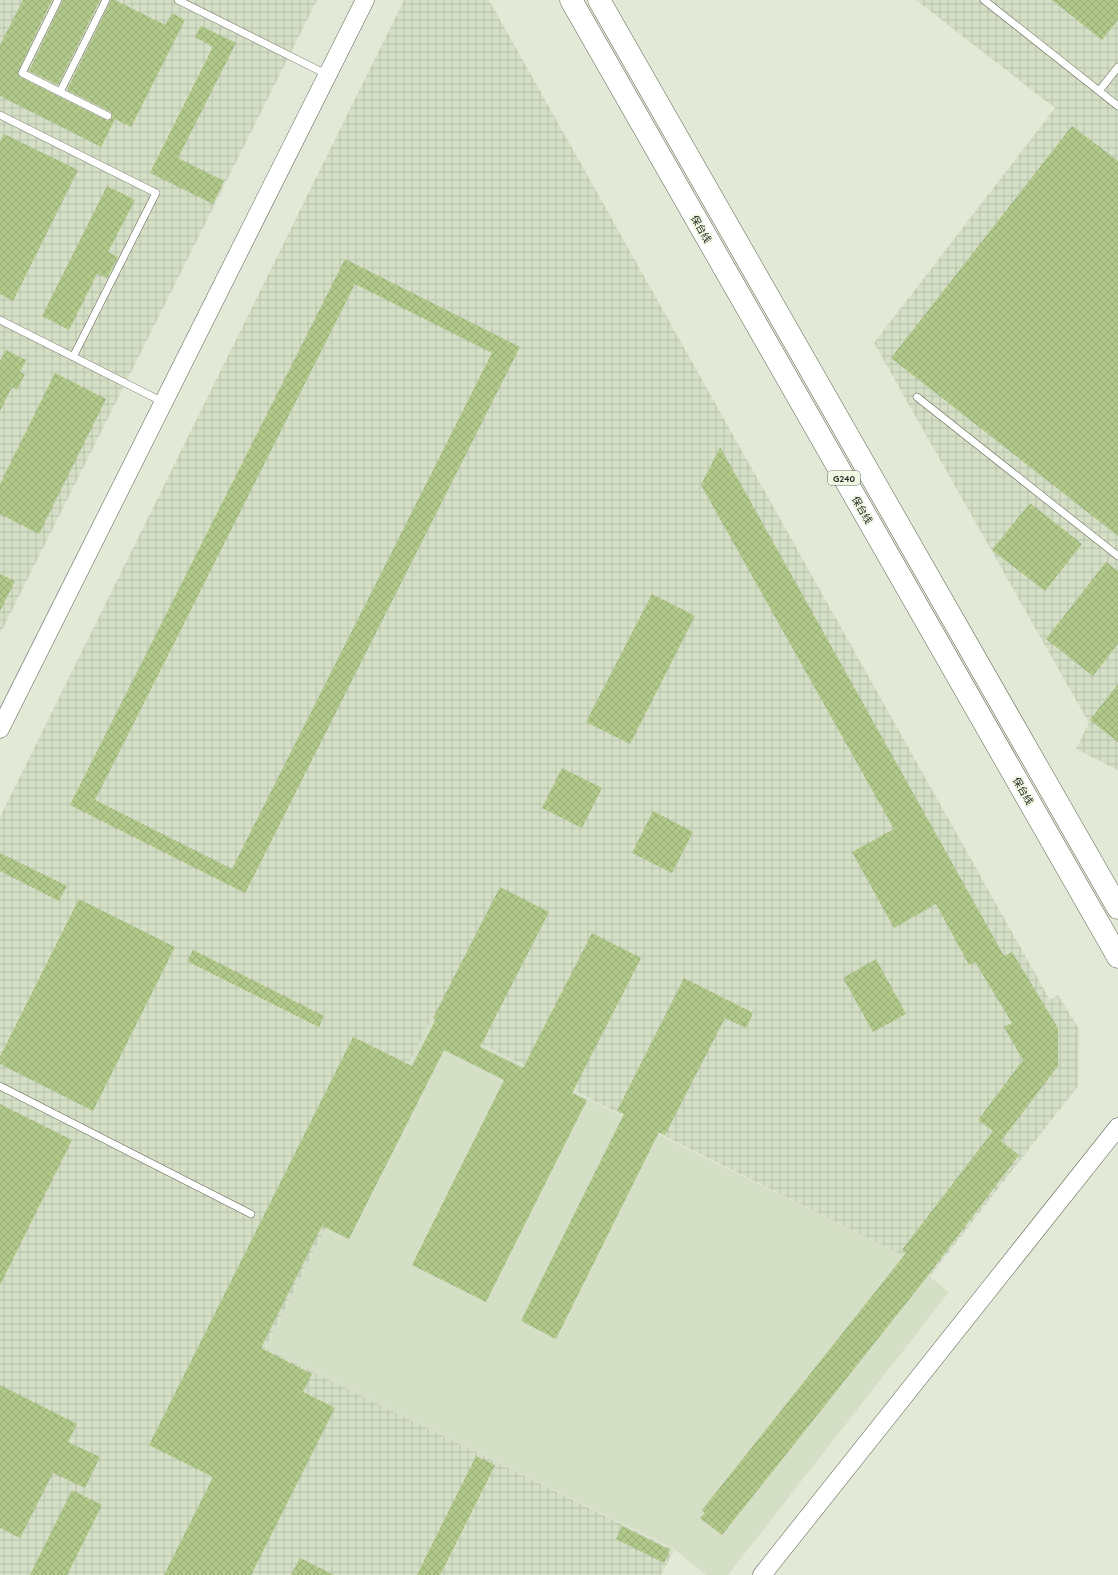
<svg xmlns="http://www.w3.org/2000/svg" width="1118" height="1575" font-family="Quicksand,'Noto Sans SC',sans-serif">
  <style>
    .built { fill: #d5dfc6 }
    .industrial { fill: url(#industrial-grid) }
    .building { fill: url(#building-cross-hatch); fill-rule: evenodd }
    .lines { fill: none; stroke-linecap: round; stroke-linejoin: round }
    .service-casing { stroke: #5e6453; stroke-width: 8 }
    .tertiary-casing { stroke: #5e6453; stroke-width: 19 }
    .trunk-casing { stroke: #5e6453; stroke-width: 23 }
    .service { stroke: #fff; stroke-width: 7 }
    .tertiary { stroke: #fff; stroke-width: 18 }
    .trunk { stroke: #fff; stroke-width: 22 }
    .labels { text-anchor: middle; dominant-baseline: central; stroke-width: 3.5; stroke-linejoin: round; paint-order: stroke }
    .shield { fill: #f0f8e4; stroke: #62665c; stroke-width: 1 }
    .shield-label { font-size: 9px; font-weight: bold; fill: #252821 }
    .street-label { font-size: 10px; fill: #252821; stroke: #f0f8e4 }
  </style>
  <defs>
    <pattern id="industrial-grid" width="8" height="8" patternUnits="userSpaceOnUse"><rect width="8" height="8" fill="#d5dfc6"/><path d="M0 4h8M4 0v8" fill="none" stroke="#b7bfaa"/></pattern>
    <pattern id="building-cross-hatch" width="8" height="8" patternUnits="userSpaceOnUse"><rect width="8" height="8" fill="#b1c88b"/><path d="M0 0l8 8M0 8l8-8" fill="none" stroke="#98ac78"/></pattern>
  </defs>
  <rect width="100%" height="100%" fill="#e2ead7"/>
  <path class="built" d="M 431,1019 L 660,1135 L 902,1255 L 949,1292 L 728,1575 L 706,1575 L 674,1549 L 265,1348 Z"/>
  <path class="industrial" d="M 0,0 L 317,0 L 0,634 Z
    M 404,0 L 489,0 L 1050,1000 L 1058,995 L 1079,1029 L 1078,1086 L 930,1276 L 902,1255 L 431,1019 L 265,1348 L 674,1550 L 661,1575 L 0,1575 L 0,817 Z
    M 916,0 L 1118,0 L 1118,770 L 1076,749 L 1089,723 L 874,343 L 1055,108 Z"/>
  <path class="building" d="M 23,0 L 52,0 L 18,71 L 18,76 L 108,121 L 113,118 L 111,112 L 67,90 L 111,0 L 115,0 L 165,25 L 172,13 L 185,20 L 131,127 L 115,119 L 101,147 L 0,96 L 0,45 Z
    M 63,0 L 100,0 L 58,85 L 29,71 Z
    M 1052,0 L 1118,0 L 1118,20 L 1102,40 Z
    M 201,26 L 236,43 L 178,158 L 224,181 L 213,204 L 150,173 L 213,47 L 195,37 Z
    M 1072,126 L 1118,161 L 1118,536 L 891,358 Z
    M 4,134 L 78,170 L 13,301 L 0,294 L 0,142 Z
    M 107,186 L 135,200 L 108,252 L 118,257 L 107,278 L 97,274 L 69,330 L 42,316 Z
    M 345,259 L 520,347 L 245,893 L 70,805 ZM 355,284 L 492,353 L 232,869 L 95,800 Z
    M 6,350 L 26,360 L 20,372 L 25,374 L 17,390 L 12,387 L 0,411 L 0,361 Z
    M 55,373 L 106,399 L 39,534 L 0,514 L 0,484 Z
    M 720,447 L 1004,956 L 1012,952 L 1058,1028 L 1058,1066 L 1001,1141 L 1019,1155 L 923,1282 L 722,1535 L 700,1518 L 705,1513 L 702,1510 L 906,1253 L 902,1250 L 993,1131 L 978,1120 L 1023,1060 L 1004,1027 L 1012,1023 L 975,962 L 969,965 L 936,904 L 894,928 L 852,852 L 894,829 L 701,485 Z
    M 1030,503 L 1082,544 L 1045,591 L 992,550 Z
    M 1106,562 L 1118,571 L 1118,644 L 1093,676 L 1046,639 Z
    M 0,574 L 15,581 L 0,611 Z
    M 652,594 L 695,616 L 630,744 L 586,722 Z
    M 1118,684 L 1118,742 L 1090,720 Z
    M 562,768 L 602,788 L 582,828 L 542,808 Z
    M 653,811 L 693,832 L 672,873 L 632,853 Z
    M 0,853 L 67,886 L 59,901 L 0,871 Z
    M 500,887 L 549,912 L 480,1047 L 523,1068 L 592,933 L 641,958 L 572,1093 L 587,1100 L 486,1302 L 412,1265 L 504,1080 L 444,1050 L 349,1239 L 322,1226 L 261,1348 L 312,1374 L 303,1392 L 335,1408 L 251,1575 L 164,1575 L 213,1477 L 149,1445 L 353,1037 L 412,1066 L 436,1019 L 433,1018 Z
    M 79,899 L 175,947 L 93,1111 L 0,1064 L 0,1057 Z
    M 193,950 L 324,1016 L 319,1027 L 187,961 Z
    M 876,959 L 906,1014 L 873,1032 L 843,978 Z
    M 684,978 L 753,1013 L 746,1028 L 725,1018 L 665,1135 L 659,1132 L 556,1339 L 521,1321 L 624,1114 L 617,1111 Z
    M 0,1104 L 72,1140 L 0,1285 Z
    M 0,1385 L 77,1424 L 68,1442 L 100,1457 L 85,1488 L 53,1473 L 20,1538 L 0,1528 Z
    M 476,1456 L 495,1465 L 440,1575 L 417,1575 Z
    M 72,1490 L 102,1505 L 67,1575 L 30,1575 Z
    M 622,1526 L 670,1550 L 664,1563 L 616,1539 Z
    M 300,1558 L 334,1575 L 291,1575 Z"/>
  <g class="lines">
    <defs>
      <path id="service" d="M 58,0 L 22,73 L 108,116
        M 178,0 L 328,75
        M 984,0 L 1118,106
        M 1099,91 L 1118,67
        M 60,92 L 106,0
        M 0,115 L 156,193 L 73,357
        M 0,320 L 163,402
        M 917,397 L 1118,556
        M 0,1086 L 251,1214"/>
      <path id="tertiary" d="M 0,729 L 365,0
        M 762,1575 L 1118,1127"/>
      <path id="trunk" d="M 571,0 L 1118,957
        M 599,0 L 1118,908"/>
    </defs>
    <use href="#service" class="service-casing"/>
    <use href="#tertiary" class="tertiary-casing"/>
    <use href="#trunk" class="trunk-casing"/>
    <use href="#service" class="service"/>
    <use href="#tertiary" class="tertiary"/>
    <use href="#trunk" class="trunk"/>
  </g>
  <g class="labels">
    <rect class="shield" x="828" y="471" width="32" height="14" rx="3"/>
    <g class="shield-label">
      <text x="844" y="478">G240</text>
    </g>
    <g class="street-label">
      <text transform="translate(701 229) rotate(60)">保台线</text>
      <text transform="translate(862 510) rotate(60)">保台线</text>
      <text transform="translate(1023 791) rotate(60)">保台线</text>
    </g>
  </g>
</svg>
